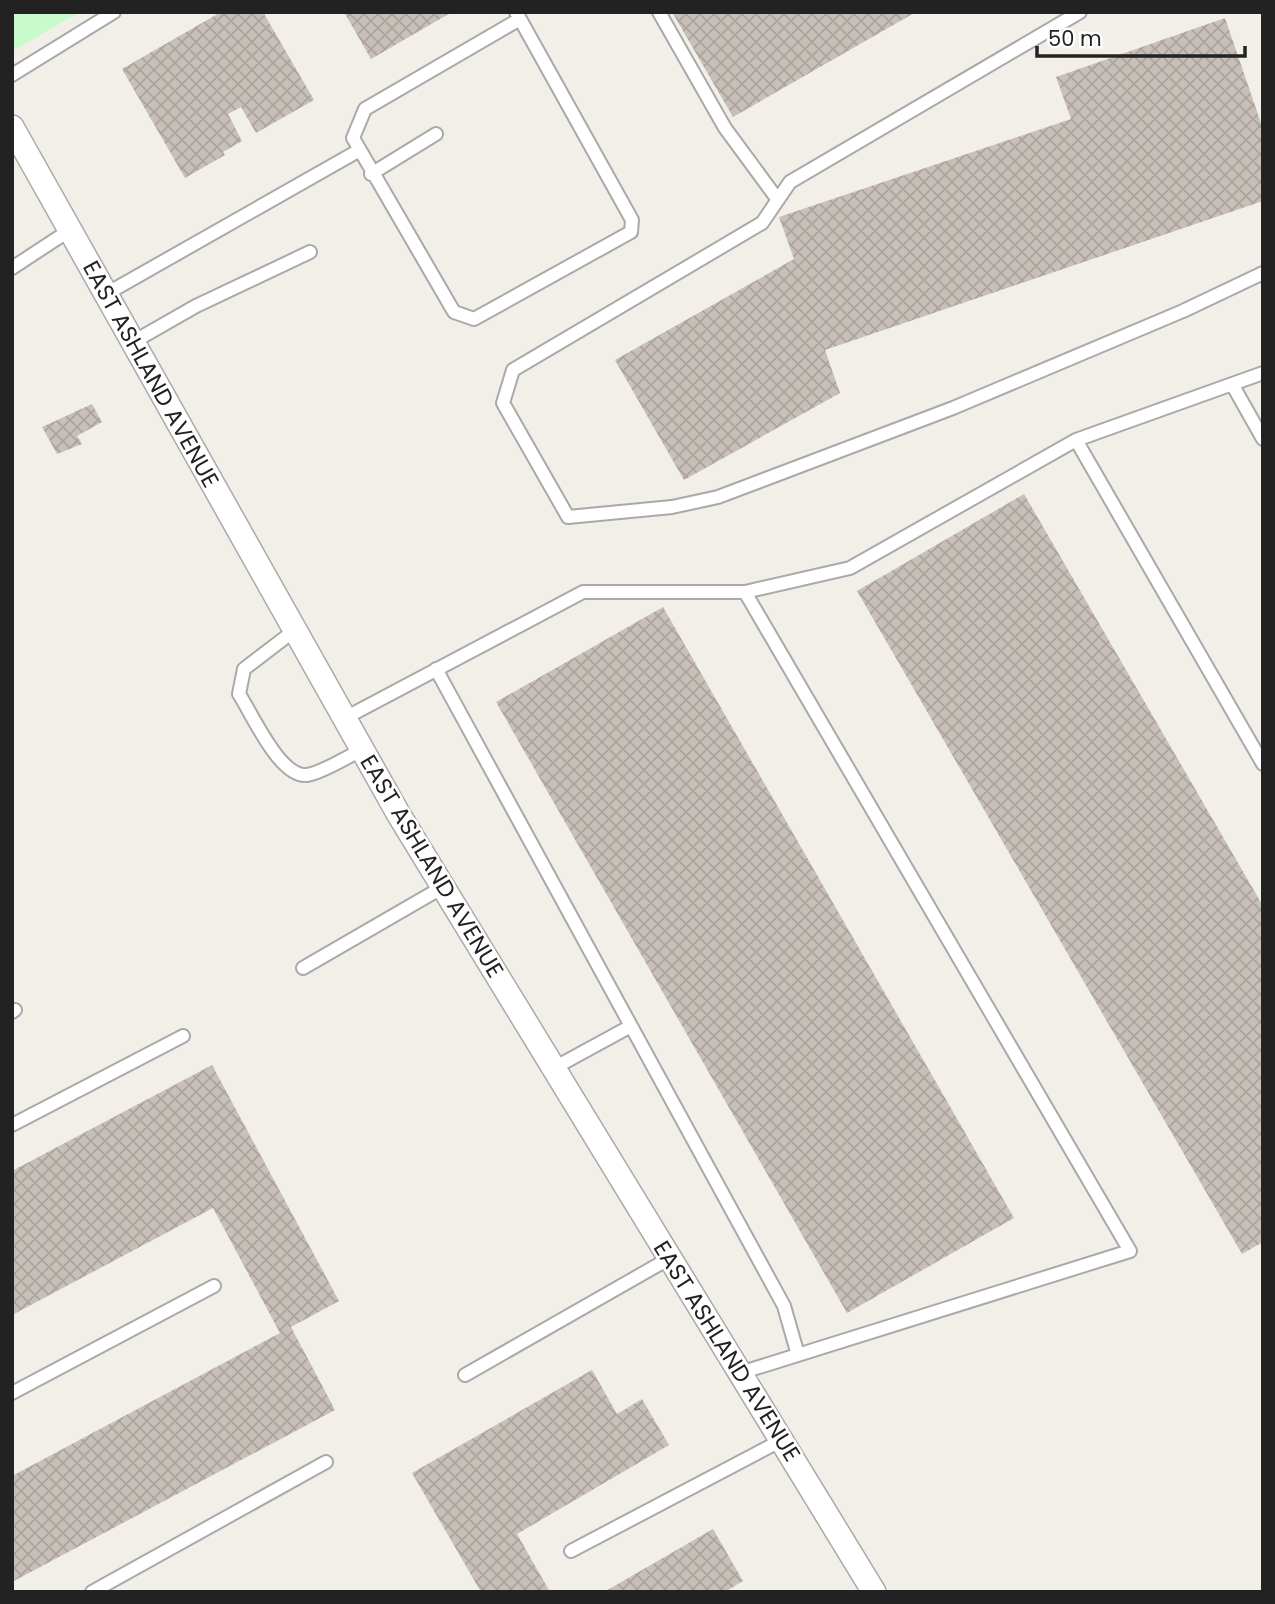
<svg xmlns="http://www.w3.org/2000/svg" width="1275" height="1604" font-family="Poppins,sans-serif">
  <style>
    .park { fill: #c8facc }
    .building { fill: url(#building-cross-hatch) }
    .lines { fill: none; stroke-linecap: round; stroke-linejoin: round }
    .service-casing { stroke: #a9a9a9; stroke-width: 16 }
    .minor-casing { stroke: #a9a9a9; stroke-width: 26 }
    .service { stroke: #fff; stroke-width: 12 }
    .minor { stroke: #fff; stroke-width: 23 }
    .labels { text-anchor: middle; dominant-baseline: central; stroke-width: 5; stroke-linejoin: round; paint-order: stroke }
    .street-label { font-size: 23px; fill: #222; stroke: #fff }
  </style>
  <defs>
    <pattern id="building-cross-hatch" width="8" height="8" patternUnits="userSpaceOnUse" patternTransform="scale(1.75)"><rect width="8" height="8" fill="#c7bfb8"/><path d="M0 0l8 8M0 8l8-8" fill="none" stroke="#aba49e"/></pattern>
  </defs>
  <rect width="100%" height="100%" fill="#f2efe9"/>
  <path class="park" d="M 12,12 L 80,12 L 16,49 L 12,46 Z"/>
  <path class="building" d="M 221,12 L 263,12 L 314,100 L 256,133 L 241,107 L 228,114 L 242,141 L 223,152 L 225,155 L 185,178 L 122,69 Z
    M 344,12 L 452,12 L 371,59 Z
    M 672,12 L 916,12 L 733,117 Z
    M 1225,18 L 1263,129 L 1263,201 L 825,350 L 840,393 L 684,480 L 615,360 L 794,259 L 779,217 L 1071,119 L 1056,77 Z
    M 92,404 L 102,422 L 77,436 L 82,444 L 57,454 L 42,427 Z
    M 1024,494 L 1263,906 L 1263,1242 L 1242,1254 L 857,591 Z
    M 663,607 L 1014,1218 L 847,1313 L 496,702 Z
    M 212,1065 L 339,1301 L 291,1327 L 335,1410 L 12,1582 L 12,1476 L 280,1333 L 213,1208 L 12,1315 L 12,1171 Z
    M 592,1370 L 617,1414 L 642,1399 L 669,1445 L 517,1534 L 550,1592 L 481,1592 L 412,1473 Z
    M 713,1529 L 743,1581 L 725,1592 L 604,1592 Z"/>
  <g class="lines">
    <defs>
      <path id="service" d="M 516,12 L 520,19 L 632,220 L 631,232 L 474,319 L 454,312 L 353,138 L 365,109 L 520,19
        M 659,12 L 725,128 L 778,200
        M 1080,12 L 790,182 L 762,223 L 513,370 L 503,403 L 568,517 L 672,507 L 718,497 L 953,408 L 1183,311 L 1263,273
        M 12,75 L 114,12
        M 371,174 L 436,134
        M 12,268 L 70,230
        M 106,294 L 358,151
        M 133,342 L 196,306 L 310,252
        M 1232,384 L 1263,439
        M 1076,440 L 1263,764
        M 745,592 L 850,568 L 1076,440 L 1263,373
        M 295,630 L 244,669 L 239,694 C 252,714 280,778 307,775 C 322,773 348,756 362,750
        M 436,669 L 784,1306 L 798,1355
        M 345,718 L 583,592 L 745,592 L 1130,1251 L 740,1373
        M 303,968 L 443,887
        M 12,1012 L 15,1010
        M 554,1068 L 631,1026
        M 12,1125 L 183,1036
        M 465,1375 L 670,1258
        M 12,1393 L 214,1286
        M 571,1551 L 782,1440
        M 92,1592 L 326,1462"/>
      <path id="minor" d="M 12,127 L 399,815 L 874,1592"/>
    </defs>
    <use href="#service" class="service-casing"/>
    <use href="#minor" class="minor-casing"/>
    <use href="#service" class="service"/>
    <use href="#minor" class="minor"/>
  </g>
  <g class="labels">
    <g class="street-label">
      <text transform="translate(151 374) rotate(61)">EAST ASHLAND AVENUE</text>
      <text transform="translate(432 866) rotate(59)">EAST ASHLAND AVENUE</text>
      <text transform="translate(727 1351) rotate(58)">EAST ASHLAND AVENUE</text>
    </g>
  </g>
  <rect width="1275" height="1604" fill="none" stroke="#222222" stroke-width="28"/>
  <path d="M1037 46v10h208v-10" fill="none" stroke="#222222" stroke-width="3.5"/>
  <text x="1048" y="46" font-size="21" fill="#222222" stroke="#ffffff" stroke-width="5" paint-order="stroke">50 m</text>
</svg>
